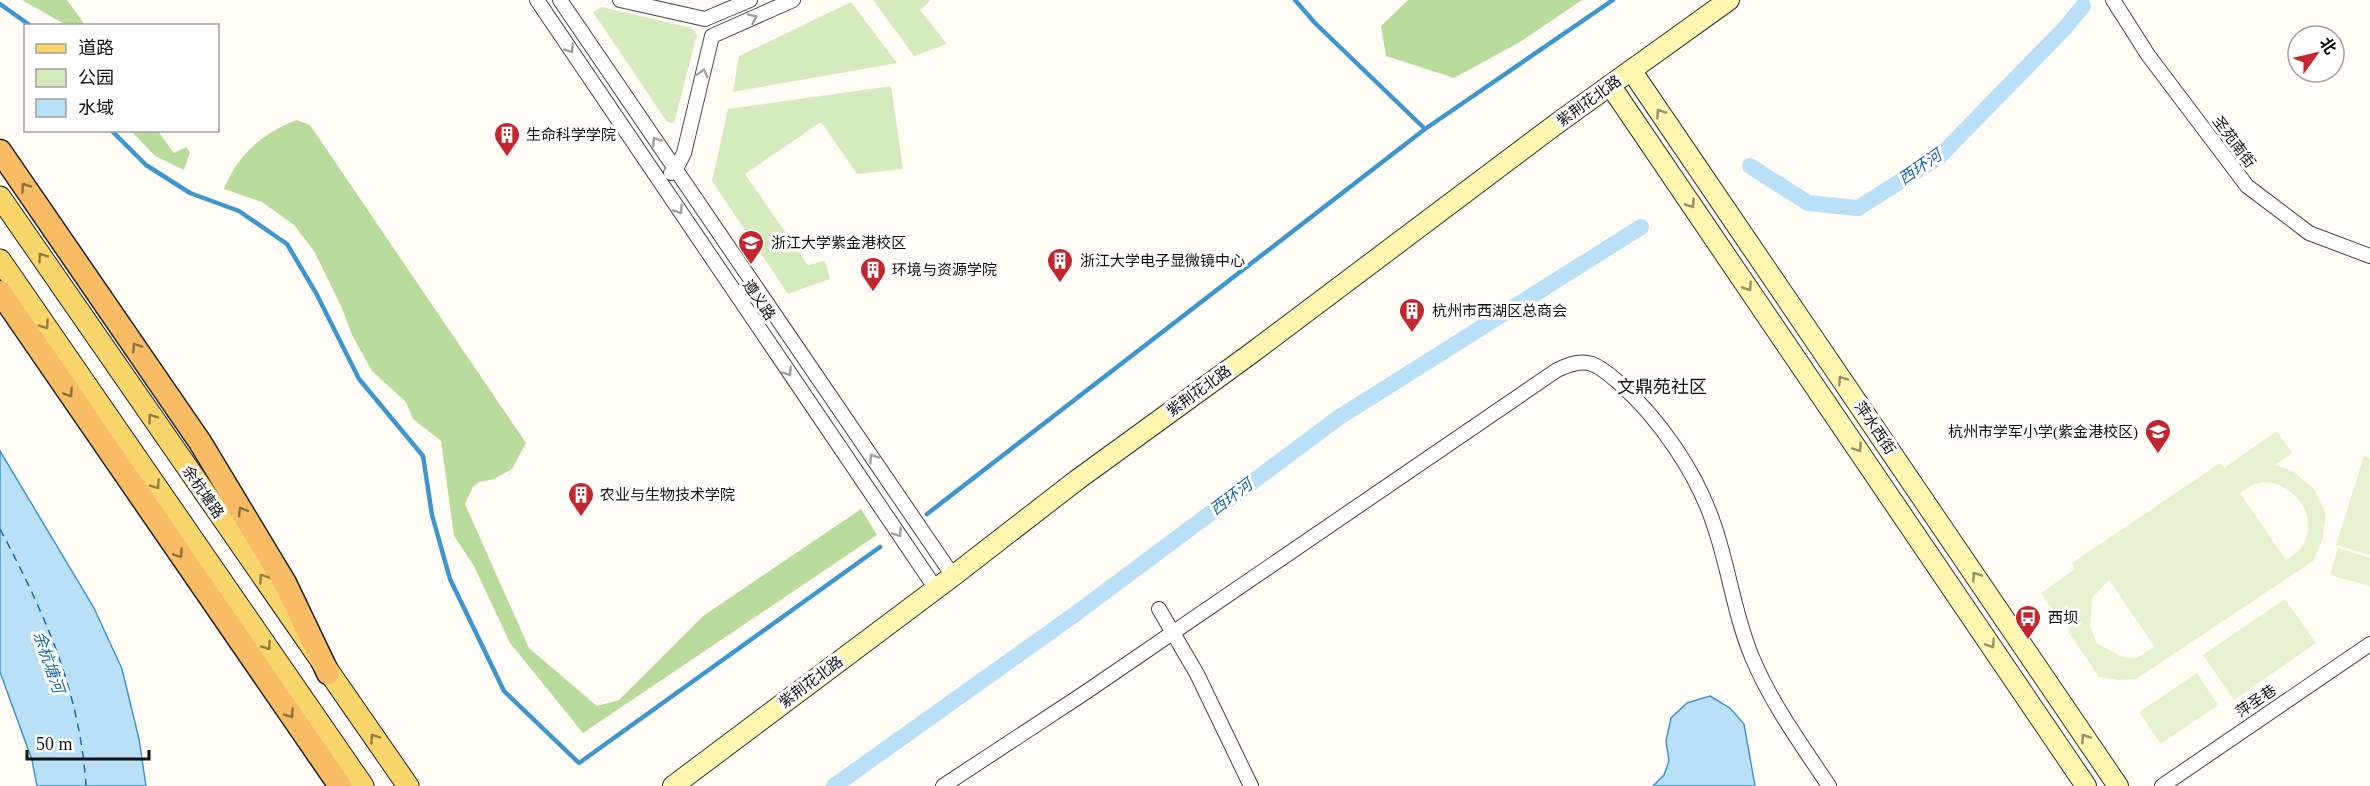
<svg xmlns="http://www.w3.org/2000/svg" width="2370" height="786" font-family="'Times New Roman','Noto Sans SC',serif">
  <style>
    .green { fill: #d5ebbd }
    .forest { fill: #b9dc9c }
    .pitch { fill: #e6f2cf; fill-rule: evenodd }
    .water { fill: #b9e0f7; stroke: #3f96cf; stroke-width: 1.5 }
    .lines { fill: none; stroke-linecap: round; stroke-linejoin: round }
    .stream { stroke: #3f96cf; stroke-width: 4.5 }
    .canal { stroke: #b9e0f7; stroke-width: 16 }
    .ferry { stroke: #1768a6; stroke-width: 1.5; stroke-dasharray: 8 6; stroke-linecap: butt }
    .minor-casing { stroke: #444; stroke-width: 16 }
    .secondary-casing { stroke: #333; stroke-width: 22 }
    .primary-casing { stroke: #222; stroke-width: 23 }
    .trunk-casing { stroke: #222; stroke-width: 25 }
    .minor { stroke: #fff; stroke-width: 14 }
    .secondary { stroke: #fff6b0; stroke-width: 20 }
    .primary { stroke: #f9d66b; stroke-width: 21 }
    .trunk { stroke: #f7bc64; stroke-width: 22 }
    .oneway { stroke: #a0a0a0 }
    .oneway2 { stroke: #948f68 }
    .oneway3 { stroke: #906f3f }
    .oneway4 { stroke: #917d42 }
    .labels { text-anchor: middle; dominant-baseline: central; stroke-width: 6; stroke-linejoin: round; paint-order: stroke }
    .street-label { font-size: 15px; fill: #111; stroke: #fff }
    .poi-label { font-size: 15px; fill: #111; stroke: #fff; text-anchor: start }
    .water-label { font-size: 16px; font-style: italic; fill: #1768a6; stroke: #fff }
    .quarter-label { font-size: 18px; fill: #111; stroke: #fff }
  </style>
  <rect width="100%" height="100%" fill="#fffdf5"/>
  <path class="green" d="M 873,0 L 931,0 L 920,10 L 947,44 L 914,56 Z
    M 851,2 L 897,63 L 733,92 L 739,56 Z
    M 602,7 L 692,28 L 697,35 L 674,123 L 667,122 L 593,12 Z
    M 891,86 L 903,169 L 857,174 L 821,122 L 745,174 L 808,265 L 825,261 L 830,279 L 788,294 L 712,181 L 728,109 Z"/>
  <path class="forest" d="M 22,0 L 67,0 L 85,25 L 66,25 Z
    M 1408,0 L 1582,0 L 1520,42 L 1454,78 L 1386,56 L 1381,26 Z
    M 297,120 L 310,125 L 526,443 L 512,469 L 494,479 L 479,482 L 473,487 L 465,504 L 529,648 L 597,706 L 619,700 L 703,616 L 861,509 L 877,535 L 583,733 L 510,643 L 474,566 L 454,536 L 441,441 L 413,419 L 406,402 L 372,371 L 352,335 L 341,306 L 314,251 L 294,225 L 262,202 L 224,189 C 237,155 264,132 297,120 Z
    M 131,131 L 158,131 L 174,153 L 186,147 L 190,152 L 184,170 L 155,156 Z"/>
  <path class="pitch" d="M 2277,431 L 2292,453 L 2275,465 L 2293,471 L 2314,489 L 2326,514 L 2322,541 L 2313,561 L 2136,679 L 2118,680 L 2099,677 L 2069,633 L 2067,605 L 2055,613 L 2041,593 L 2075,569 L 2072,563 L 2220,463 L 2224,468 ZM 2265,482 C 2296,484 2321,519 2301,548 C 2297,553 2290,557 2286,560 L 2240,493 L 2254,484 ZM 2109,580 L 2155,647 L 2136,658 L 2122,657 L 2097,643 L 2090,627 L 2092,598 Z
    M 2364,456 L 2370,458 L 2370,555 L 2336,545 Z
    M 2338,548 L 2370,558 L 2370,586 L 2330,575 Z
    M 2285,599 L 2316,643 L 2234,700 L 2203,655 Z
    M 2197,673 L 2218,705 L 2161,744 L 2139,712 Z"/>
  <path class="water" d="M 0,451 L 94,608 L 122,669 L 139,739 L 146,786 L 37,786 L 32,760 L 0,672 Z
    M 1710,696 L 1730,708 L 1744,724 L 1755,786 L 1653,786 L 1664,775 L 1669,761 L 1666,741 L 1671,718 L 1687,703 Z"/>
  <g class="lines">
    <path class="stream" d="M 1295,0 L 1315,23 L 1425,129
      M 0,4 L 31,26
      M 111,130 L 146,165 L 190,193 L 239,211 L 287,244 L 316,293 L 359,379 L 423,456 L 432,515 L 450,579 L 504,691 L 579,763 L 880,547
      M 927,514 L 1425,129 L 1613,0"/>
    <path class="canal" d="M 1750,166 L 1808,203 L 1858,208 L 1939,157 L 2065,28 L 2083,6
      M 834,786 L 1074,615 L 1338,418 L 1641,227"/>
    <path class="ferry" d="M 0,529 C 44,612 80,691 86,786"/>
    <defs>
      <path id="minor" d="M 537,0 L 936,589
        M 560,0 L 953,576
        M 620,0 L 705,19 L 750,0
        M 2113,0 L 2148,55 L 2247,186 L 2309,233 L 2370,256
        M 671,173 L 676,169 L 684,153 L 712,36 L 793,0
        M 1159,609 L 1197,674 L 1251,786
        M 943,786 L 1086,692 L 1557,370 C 1568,365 1580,360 1592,364 C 1601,367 1611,376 1618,382 C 1659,418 1697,473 1714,525 C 1729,568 1734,614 1752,657 C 1771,703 1801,744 1829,786
        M 2162,786 L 2370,644"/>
      <path id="secondary" d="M 1631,70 L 2118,786
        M 1610,85 L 2086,786
        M 673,786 L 953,576 L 1077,480 L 1249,355 L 1559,122 L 1729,0"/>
      <path id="primary" d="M 0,197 L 408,786
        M 0,260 L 363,786"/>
      <path id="trunk" d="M 0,151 L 200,442 L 285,583 L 328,673
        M 0,292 L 340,786"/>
    </defs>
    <use href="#minor" class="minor-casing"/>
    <use href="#secondary" class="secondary-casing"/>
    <use href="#primary" class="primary-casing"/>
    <use href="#trunk" class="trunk-casing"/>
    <use href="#minor" class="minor"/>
    <use href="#secondary" class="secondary"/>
    <use href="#primary" class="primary"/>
    <use href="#trunk" class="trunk"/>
  </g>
  <defs><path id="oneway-chevron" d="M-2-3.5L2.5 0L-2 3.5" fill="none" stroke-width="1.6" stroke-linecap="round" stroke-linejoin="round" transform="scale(1.5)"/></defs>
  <g class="oneway">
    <use href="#oneway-chevron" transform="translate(753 18) rotate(-25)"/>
    <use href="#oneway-chevron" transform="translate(570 49) rotate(56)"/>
    <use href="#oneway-chevron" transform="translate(703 73) rotate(-76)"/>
    <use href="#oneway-chevron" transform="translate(656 141) rotate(-124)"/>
    <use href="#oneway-chevron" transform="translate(679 210) rotate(56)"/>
    <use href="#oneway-chevron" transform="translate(788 372) rotate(56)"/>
    <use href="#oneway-chevron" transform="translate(873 458) rotate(-124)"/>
    <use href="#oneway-chevron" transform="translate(898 533) rotate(56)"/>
  </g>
  <g class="oneway2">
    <use href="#oneway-chevron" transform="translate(1660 113) rotate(-124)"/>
    <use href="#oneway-chevron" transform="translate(1691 204) rotate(56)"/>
    <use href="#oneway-chevron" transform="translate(1748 287) rotate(56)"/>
    <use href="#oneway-chevron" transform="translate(1842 380) rotate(-124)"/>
    <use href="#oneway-chevron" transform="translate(1858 448) rotate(56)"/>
    <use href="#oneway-chevron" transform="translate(1976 576) rotate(-124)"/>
    <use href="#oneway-chevron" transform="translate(1991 644) rotate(56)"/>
    <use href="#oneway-chevron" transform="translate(2085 738) rotate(-124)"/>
  </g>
  <g class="oneway3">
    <use href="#oneway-chevron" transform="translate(25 187) rotate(-125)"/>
    <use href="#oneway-chevron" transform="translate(136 347) rotate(-124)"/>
    <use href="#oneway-chevron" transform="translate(69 393) rotate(56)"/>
    <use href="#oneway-chevron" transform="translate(242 511) rotate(-121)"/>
    <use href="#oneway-chevron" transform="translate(179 554) rotate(56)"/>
    <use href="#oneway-chevron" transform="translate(290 714) rotate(55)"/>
  </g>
  <g class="oneway4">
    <use href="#oneway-chevron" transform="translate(42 257) rotate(-125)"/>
    <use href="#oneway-chevron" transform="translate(45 325) rotate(55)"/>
    <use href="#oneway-chevron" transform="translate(152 418) rotate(-125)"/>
    <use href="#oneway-chevron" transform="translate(156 485) rotate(55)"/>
    <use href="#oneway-chevron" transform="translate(263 578) rotate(-125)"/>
    <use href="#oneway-chevron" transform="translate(267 646) rotate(56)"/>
    <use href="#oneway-chevron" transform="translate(374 738) rotate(-125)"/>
  </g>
  <defs>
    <symbol id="building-pin" viewBox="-11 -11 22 30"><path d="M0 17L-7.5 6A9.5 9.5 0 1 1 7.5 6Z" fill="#c4262e" stroke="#fff"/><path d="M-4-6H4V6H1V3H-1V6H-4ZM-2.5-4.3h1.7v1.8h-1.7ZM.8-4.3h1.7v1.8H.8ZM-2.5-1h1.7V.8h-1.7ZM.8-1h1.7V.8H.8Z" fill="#fff"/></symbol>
    <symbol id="university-pin" viewBox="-11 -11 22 30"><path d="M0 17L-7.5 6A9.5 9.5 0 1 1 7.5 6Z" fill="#c4262e" stroke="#fff"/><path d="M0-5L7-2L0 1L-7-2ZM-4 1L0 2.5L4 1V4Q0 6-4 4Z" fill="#fff"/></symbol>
    <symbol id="school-pin" viewBox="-11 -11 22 30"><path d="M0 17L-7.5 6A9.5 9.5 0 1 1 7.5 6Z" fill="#c4262e" stroke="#fff"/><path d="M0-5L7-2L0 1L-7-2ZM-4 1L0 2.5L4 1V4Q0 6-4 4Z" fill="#fff"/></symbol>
    <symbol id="bus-pin" viewBox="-11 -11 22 30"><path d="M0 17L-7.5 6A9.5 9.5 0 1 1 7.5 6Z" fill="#c4262e" stroke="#fff"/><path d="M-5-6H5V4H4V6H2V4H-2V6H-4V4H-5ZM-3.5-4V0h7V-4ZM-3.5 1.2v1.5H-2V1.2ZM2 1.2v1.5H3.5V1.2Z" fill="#fff"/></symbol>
  </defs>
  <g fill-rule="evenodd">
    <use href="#building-pin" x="492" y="120" width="30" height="40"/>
    <use href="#university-pin" x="736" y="228" width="30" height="40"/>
    <use href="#building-pin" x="1045" y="246" width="30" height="40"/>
    <use href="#building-pin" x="858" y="255" width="30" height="40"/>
    <use href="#building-pin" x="1397" y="296" width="30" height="40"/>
    <use href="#school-pin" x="2143" y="417" width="30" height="40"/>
    <use href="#building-pin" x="566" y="480" width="30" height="40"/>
    <use href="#bus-pin" x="2013" y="603" width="30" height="40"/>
  </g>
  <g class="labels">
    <g class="street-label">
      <text transform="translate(1589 101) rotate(-36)">紫荆花北路</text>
      <text transform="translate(2234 142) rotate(53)">圣苑南街</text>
      <text transform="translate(759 300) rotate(56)">遵义路</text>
      <text transform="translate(1199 391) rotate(-36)">紫荆花北路</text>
      <text transform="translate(1875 428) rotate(56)">萍水西街</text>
      <text transform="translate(203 492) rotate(55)">余杭塘路</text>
      <text transform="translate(811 682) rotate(-37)">紫荆花北路</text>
      <text transform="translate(2256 701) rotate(-34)">萍圣巷</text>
    </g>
    <g class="poi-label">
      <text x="526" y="135">生命科学学院</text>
      <text x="771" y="243">浙江大学紫金港校区</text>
      <text x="1080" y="261">浙江大学电子显微镜中心</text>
      <text x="892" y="270">环境与资源学院</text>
      <text x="1432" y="311">杭州市西湖区总商会</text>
      <text x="2138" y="432" text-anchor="end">杭州市学军小学(紫金港校区)</text>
      <text x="600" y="495">农业与生物技术学院</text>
      <text x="2048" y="618">西坝</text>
    </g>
    <g class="water-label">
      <text transform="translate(1920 167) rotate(-35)">西环河</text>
      <text transform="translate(1231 497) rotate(-37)">西环河</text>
      <text transform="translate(49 662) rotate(71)">余杭塘河</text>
    </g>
    <g class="quarter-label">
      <text x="1662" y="387">文鼎苑社区</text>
    </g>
  </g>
  <rect x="24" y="24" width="195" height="108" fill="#ffffff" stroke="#a0a0a0" stroke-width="1.5"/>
  <rect x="36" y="44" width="30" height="9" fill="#f9d66b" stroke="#a0a0a0" stroke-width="1.5"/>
  <text x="78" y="54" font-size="18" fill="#111111">道路</text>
  <rect x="36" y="69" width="30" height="18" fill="#d5ebbd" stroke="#a0a0a0" stroke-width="1.5"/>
  <text x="78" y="84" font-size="18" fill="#111111">公园</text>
  <rect x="36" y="99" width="30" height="18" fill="#b9e0f7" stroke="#a0a0a0" stroke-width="1.5"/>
  <text x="78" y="114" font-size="18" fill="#111111">水域</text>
  <g transform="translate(2316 54) rotate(56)"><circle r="28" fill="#ffffff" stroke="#a0a0a0" stroke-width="1.5"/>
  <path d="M0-4.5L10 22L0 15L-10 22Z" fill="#c4262e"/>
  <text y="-9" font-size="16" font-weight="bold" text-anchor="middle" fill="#111111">北</text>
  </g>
  <path d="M27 750v9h122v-9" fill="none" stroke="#111111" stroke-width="3"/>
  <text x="36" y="750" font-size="18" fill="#111111" stroke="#ffffff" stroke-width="4.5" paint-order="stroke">50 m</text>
</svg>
